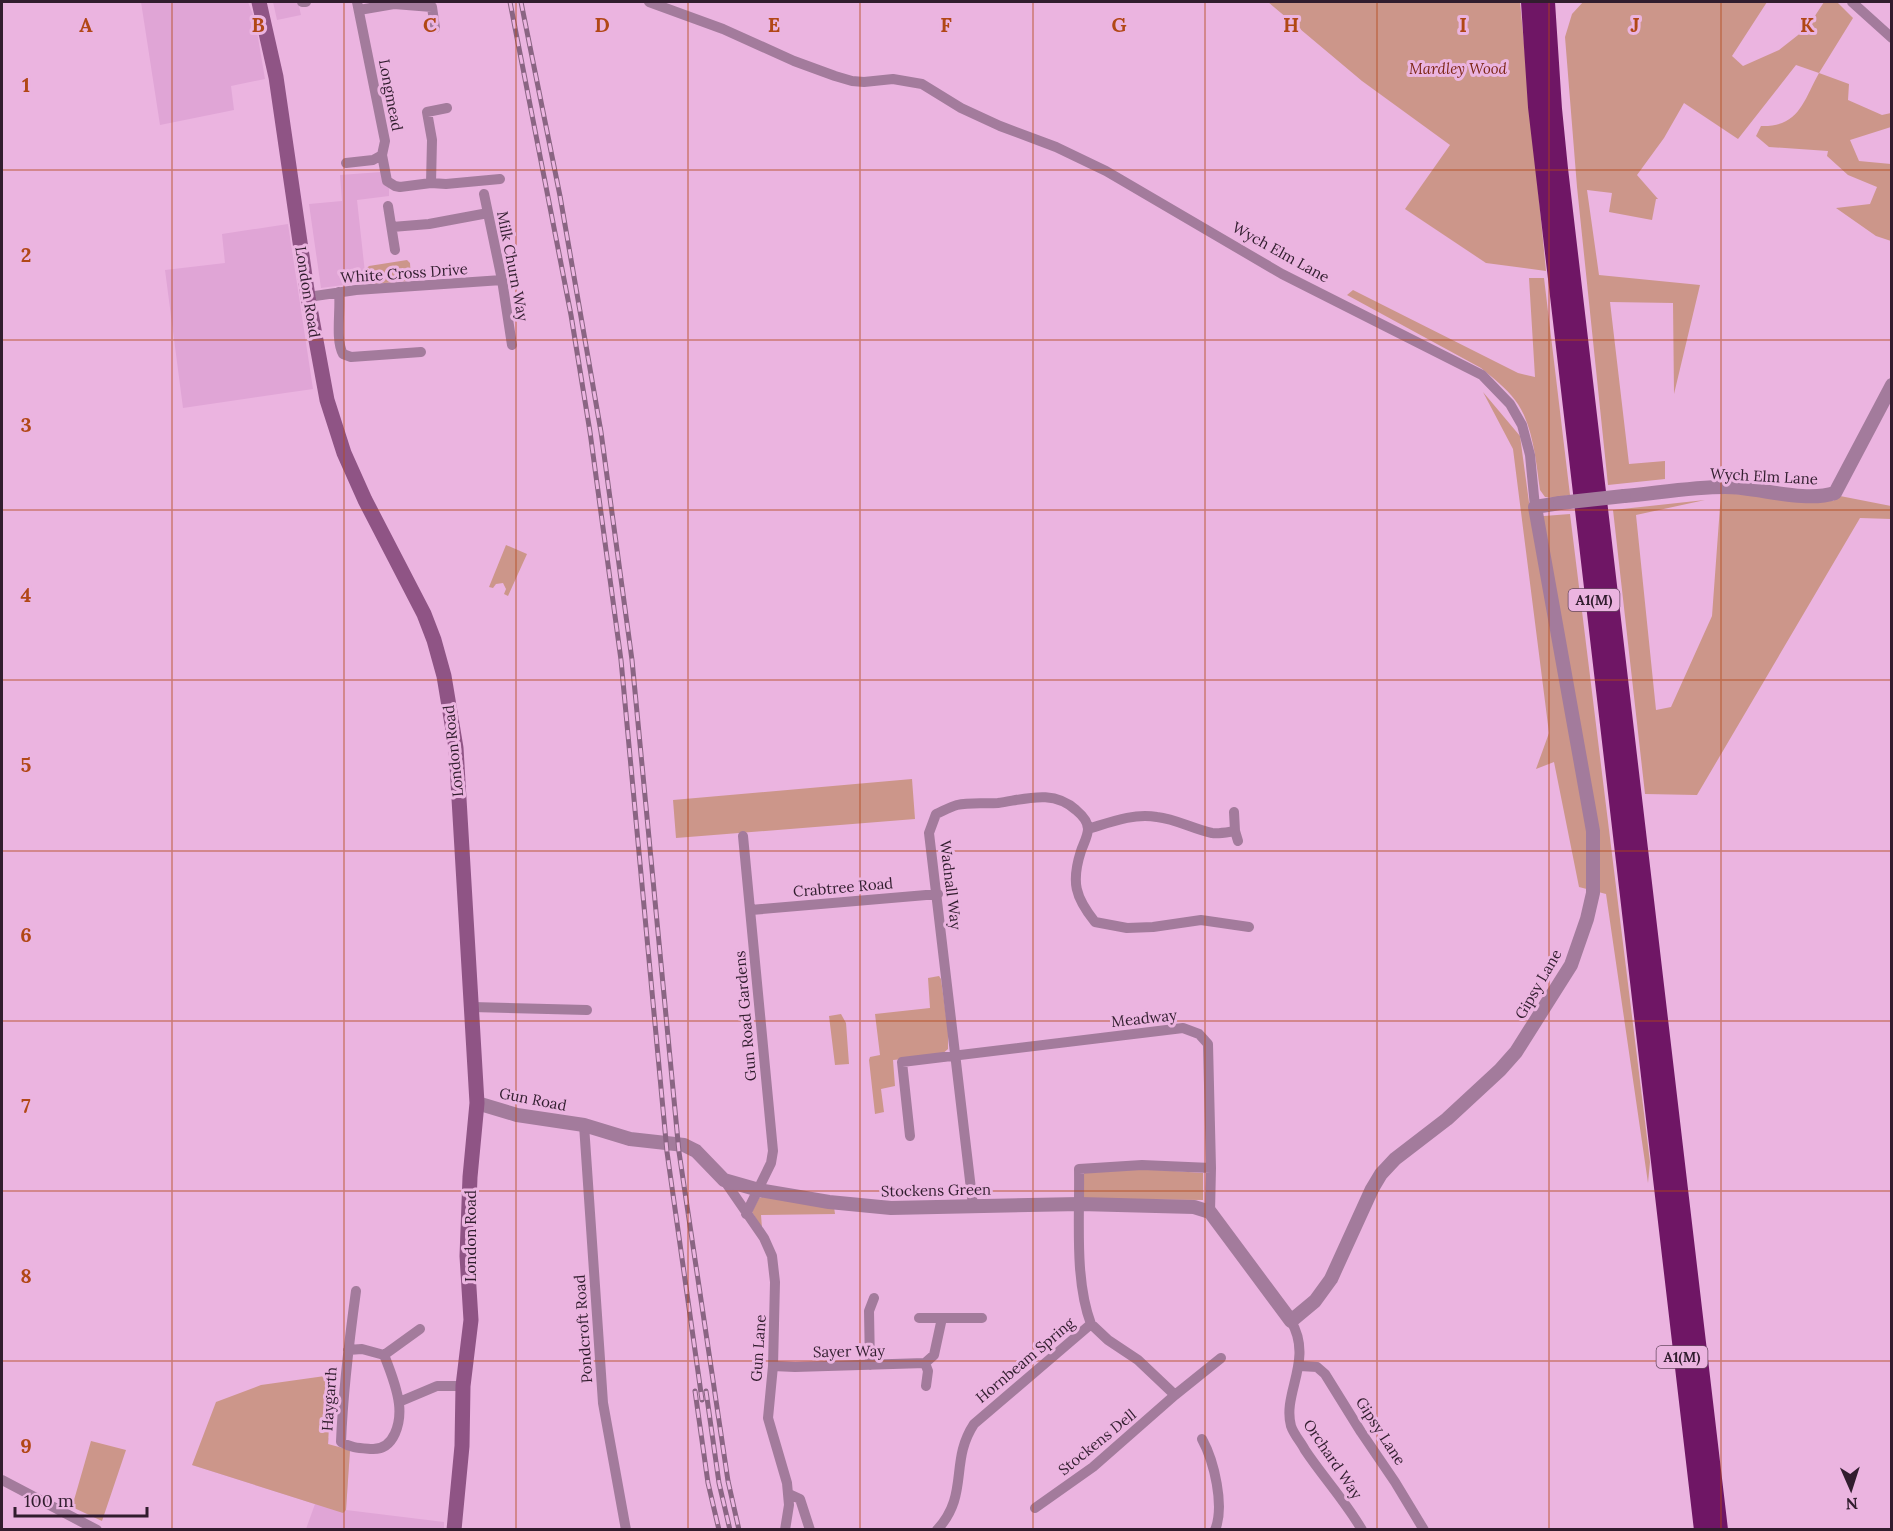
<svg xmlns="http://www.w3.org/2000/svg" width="1893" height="1531" viewBox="0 0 1893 1531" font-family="Lora,serif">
	<rect width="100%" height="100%" fill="#ebb4e0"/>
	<path fill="#e0a5d6" d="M141,2h107l7,18 10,59 -34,7 3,24 -74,15z
		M273,2h25l3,13 -24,5z
		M381,172l8,15v9l-32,4 9,82 -45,6 -12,-84 33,-3 -2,-26z
		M288,224l25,165 -130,19 -18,-138 60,-7 -3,-29z
		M329,1438l-1,7 22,5 -4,60 98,12v7h-138l9,-25 -123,-39z"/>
	<path fill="#cc968a" d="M1268,2h252l26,269 -60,-8 -81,-54 45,-64 -88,-64z
		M1583,2h184l-35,54 11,10 36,-16 28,-22 17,-26h13l16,16 -34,55 30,11 -1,16 34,15 9,-2v14l-41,13 9,21 32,3v77l-15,-5 -40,-28 34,-4 7,-17 -29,-12 -21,-19 1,-5 -59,-4 -13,-11 5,-10c38,1 42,-24 58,-53l-23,-8 -58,74 -54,-36 -20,35 -27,37 21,24h-2l-4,21 -43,-8 3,-19 -25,-3 12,85 101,10 -26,109 -1,-91 -63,-1 19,162 36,-3v18l-57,6 -31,-298 -12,-150 7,-23z
		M407,260l3,3 1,15 -2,3 -38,3 -2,-2 -2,-14 2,-2z
		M1529,278h15l26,217 -16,3 -9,-1 -5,-7c-4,-28 -7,-67 -25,-90 -9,-12 -22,-22 -34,-32l-134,-73 6,-5 165,83 17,4z
		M1483,392l37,44 11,81 39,-3 80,648 -2,21 -42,-289 -27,-7 -25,-125 -18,7 13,-36 -36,-284z
		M1721,493l112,8 7,-5 51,10v13l-31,-1 -163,277 -52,-1 -32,-284 92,-10 -69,15 20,195 15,-3 41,-91z
		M506,545l21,9 -19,42 -4,-2 2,-5 -3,-6 -7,1 -3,4 -4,-1z
		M912,779l3,40 -239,19 -3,-38z
		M939,976l2,3 7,51v19l-7,6 -48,5 2,26 -14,3 3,23 -9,2 -6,-54 1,-3 10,-2 -5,-41 55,-6 -2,-30z
		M841,1014l5,9 3,41 -14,1 -6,-49z
		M1145,1169l58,4v27l-120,-1 1,-26z
		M763,1197l71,10 1,7 -74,1 1,13 -10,-16 7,-14z
		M332,1375l-4,69 22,6 -4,60 -3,3 -151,-48 24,-63 45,-17z
		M91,1441l35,9 -24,71 -30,-14z"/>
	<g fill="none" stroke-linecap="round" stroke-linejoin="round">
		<path stroke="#a37b9c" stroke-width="10" d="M302,2h4
			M357,2l28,139 -3,14 5,26 8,5 5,1 31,-4 15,1 54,-5
			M649,2l74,27 71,32 41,15 17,5 12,1 29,-3 29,5 39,24 39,18 56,21 50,24 176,103 200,101 28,29 12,21 8,30 5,52
			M1852,2l40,36
			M359,10l35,-6 38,3 3,21
			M346,163l27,-3 9,-5
			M431,183l1,-43 -5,-28 20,-4
			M484,194l18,86 10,65
			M388,206l7,44
			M392,227l37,-3 59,-11
			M339,292c2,17 -4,48 4,62l8,3 70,-5
			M308,297l48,-7 146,-10
			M1234,812l1,19 3,10
			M1088,829c23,-7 45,-16 69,-12 19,2 36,12 55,16 7,1 16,-1 23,-2
			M743,836l30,315 -2,12 -25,51
			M751,910l187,-16
			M472,1007l115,3
			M584,1125l19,278 23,127
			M910,1136l-8,-74 281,-34 16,6 9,10 3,124 -1,44
			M724,1180l40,58 8,18 3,26 -2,84 -5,52 19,65 2,22 -4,25
			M973,1206l-44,-373 7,-19c7,-3 14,-7 21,-9 13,-3 28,-1 41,-2 28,-4 55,-14 78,7 6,5 12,11 12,19 0,7 -5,16 -7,22 -10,31 -6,46 14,71l32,6 26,-1 48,-7 48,7
			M919,1318h63
			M1291,1321c23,39 -9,72 0,105 3,9 10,16 14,24 18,27 41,52 57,80
			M1091,1324l17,16 30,20 37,35
			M348,1350l14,-1 22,6c6,15 13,32 15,49 2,18 -4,46 -27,45 -12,-1 -21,-1 -31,-7 2,-51 8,-100 15,-151
			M384,1355l36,-26
			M870,1365l-1,-54 5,-13
			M773,1366l22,1 130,-4
			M1300,1366l17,1 8,7 36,58 34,50 29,48
			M926,1386l2,-15 -3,-8 9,-8 8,-37
			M399,1402l38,-16h26
			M1202,1439c12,22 23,67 13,91
			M2,1480l95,50
			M789,1494l11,5 10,31
			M1035,1508l58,-41 82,-72 46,-37
			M937,1530c33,-36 12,-68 37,-106l117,-100c-17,-45 -11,-107 -12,-155l63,-4 69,3"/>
		<path stroke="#a37b9c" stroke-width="14" d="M1624,496c33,-3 68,-9 101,-9 33,0 79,16 110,6l57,-108
			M477,1103l40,12 67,10 46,14 54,6 12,6 28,29 35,10 70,12 62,6 189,-4 114,3 16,5 81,109 24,-20 16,-22 41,-90 9,-15 14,-15 52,-40 53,-49 16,-18 55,-87 16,-46 6,-26v-62l-58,-324 25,-4"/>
		<path stroke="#8f5485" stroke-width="15" d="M259,2l17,75 32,220 19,103 17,53 21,47 59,114 10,26 10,36 12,72 21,355 -7,74 -3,79 4,64 -8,66 -1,60 -8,84"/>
		<path stroke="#6f1665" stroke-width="18" d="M1530,2l7,105 166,1423
			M1546,2l7,107 6,60 160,1361"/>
		<defs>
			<path id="rail" d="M510,2l61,313 19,117 31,228 46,492 35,248
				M521,2l39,194 41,236 31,228 47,492 49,329 11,49
				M695,1391l13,92 11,47
				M706,1391l13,92 11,47"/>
		</defs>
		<use href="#rail" stroke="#8a6583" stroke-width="5"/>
		<use href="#rail" stroke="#ebb4e0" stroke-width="3" stroke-dasharray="9" stroke-linecap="butt"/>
		<path stroke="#a37b9c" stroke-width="14" d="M1560,503l64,-7"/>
	</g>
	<path fill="none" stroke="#b14716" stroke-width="1.5" stroke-opacity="0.55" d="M172,2v1528M344,2v1528M516,2v1528M688,2v1528M860,2v1528M1033,2v1528M1205,2v1528M1377,2v1528M1549,2v1528M1721,2v1528M2,170h1890M2,340h1890M2,510h1890M2,680h1890M2,851h1890M2,1021h1890M2,1191h1890M2,1361h1890"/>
	<g text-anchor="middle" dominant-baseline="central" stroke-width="6" stroke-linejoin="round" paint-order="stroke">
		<g fill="#ebb4e0" stroke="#694a63" stroke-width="1.5">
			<rect x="1568.5" y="589" width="51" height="22" rx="4.5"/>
			<rect x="1656.5" y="1346" width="51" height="22" rx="4.5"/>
		</g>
		<g font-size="14" font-weight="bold" fill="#311d2e">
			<text x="1594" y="600">A1(M)</text>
			<text x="1682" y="1357">A1(M)</text>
		</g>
		<g font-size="15" font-style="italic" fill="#7c2716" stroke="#ebb4e0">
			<text x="1458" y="68">Mardley Wood</text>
		</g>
		<g font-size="15" fill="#311d2e" stroke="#ebb4e0">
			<text transform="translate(391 95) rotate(79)">Longmead</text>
			<text transform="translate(1281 252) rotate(29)">Wych Elm Lane</text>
			<text transform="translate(513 266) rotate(79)">Milk Churn Way</text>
			<text transform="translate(404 273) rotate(-4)">White Cross Drive</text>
			<text transform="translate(308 292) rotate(81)">London Road</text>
			<text transform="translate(1764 476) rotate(3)">Wych Elm Lane</text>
			<text transform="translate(453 751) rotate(-96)">London Road</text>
			<text transform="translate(951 885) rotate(83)">Wadnall Way</text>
			<text transform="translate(843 887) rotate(-5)">Crabtree Road</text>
			<text transform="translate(1538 984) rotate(-60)">Gipsy Lane</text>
			<text transform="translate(745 1016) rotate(-95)">Gun Road Gardens</text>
			<text transform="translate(1144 1018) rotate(-6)">Meadway</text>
			<text transform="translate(533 1099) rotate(11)">Gun Road</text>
			<text transform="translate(936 1190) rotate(-1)">Stockens Green</text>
			<text transform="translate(470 1236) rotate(-90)">London Road</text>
			<text transform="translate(583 1329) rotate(-94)">Pondcroft Road</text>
			<text transform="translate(758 1348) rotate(-86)">Gun Lane</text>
			<text transform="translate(849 1351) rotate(-1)">Sayer Way</text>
			<text transform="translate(1025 1360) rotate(-40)">Hornbeam Spring</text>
			<text transform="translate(329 1399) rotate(-86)">Haygarth</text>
			<text transform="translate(1381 1431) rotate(57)">Gipsy Lane</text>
			<text transform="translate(1097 1442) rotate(-39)">Stockens Dell</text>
			<text transform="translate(1333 1459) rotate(56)">Orchard Way</text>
		</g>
	</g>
	<g font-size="20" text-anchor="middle" font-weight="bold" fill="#b14716" stroke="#ebb4e0" stroke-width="6" stroke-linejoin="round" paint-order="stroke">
		<text x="86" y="32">A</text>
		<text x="258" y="32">B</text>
		<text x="430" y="32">C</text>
		<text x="602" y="32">D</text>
		<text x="774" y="32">E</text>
		<text x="946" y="32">F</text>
		<text x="1119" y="32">G</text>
		<text x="1291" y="32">H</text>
		<text x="1463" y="32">I</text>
		<text x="1635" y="32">J</text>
		<text x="1807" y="32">K</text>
		<text x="26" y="92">1</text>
		<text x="26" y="262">2</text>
		<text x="26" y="432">3</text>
		<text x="26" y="602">4</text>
		<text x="26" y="772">5</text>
		<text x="26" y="942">6</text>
		<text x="26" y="1113">7</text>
		<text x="26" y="1283">8</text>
		<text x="26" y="1453">9</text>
	</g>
	<rect width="1893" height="1531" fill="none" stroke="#311d2e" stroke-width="6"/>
	<g transform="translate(1851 1489) rotate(177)" stroke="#ebb4e0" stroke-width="4.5" paint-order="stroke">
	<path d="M0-4.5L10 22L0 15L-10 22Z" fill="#311d2e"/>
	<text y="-9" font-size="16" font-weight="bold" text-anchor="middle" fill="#311d2e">N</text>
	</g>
	<path d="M15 1507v9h132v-9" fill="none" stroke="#311d2e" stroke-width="3"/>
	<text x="24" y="1507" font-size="18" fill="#311d2e" stroke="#ebb4e0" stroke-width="4.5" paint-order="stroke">100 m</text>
</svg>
